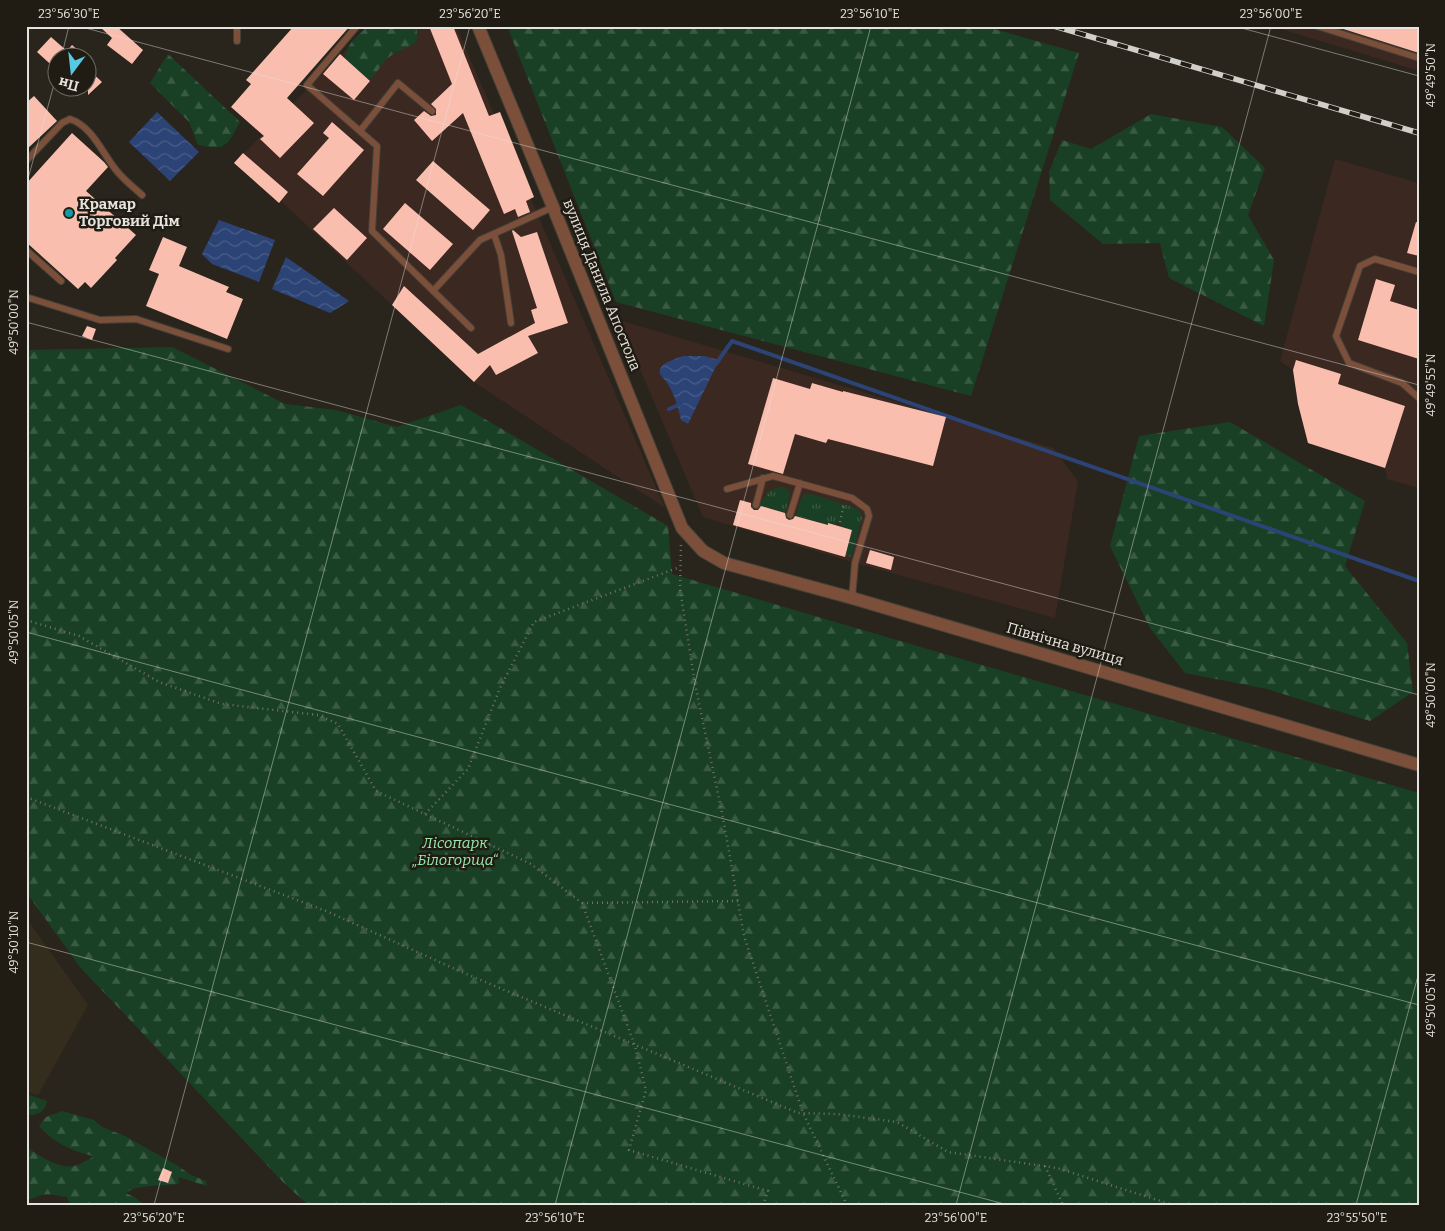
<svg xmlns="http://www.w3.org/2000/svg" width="1445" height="1231" viewBox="0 0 1445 1231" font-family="Bitter,serif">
	<defs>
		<pattern id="grass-tufts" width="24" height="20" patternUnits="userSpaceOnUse" patternTransform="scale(1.25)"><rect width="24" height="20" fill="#194024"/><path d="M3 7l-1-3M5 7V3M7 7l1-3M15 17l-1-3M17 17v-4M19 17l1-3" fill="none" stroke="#3a5b43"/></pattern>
		<pattern id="forest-firs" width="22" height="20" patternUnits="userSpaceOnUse" patternTransform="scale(1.25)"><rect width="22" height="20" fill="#194024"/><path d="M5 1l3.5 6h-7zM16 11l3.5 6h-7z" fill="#3a5b43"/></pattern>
		<pattern id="water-waves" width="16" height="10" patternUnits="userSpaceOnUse" patternTransform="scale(1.25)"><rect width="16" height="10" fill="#2c4376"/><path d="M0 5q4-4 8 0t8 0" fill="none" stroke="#4a5e89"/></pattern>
	</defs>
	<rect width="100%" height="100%" fill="#29251c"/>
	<path fill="#342d1e" d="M26,918l62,87 -50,90 -12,-4z"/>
	<path fill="#3a2821" d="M370,26h86l209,482 -191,-126 -237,-222z
		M1271,26h148v45z
		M1335,159l84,24v305l-32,-9 -2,-11 -77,-25 -10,-39 -5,-34 -13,-9z
		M619,320l434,128 25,33 -23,137 -200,-55 -152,-46z"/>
	<path fill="url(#grass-tufts)" d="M783,487l5,2 2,6 -5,18 -25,-7c5,-12 10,-18 23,-19z
		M808,493l42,13 10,5 2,7 -11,39 -5,-2 6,-25 -12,-3 1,-3 -5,-2 -1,3 -7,-2v2l-32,-9 5,-18z"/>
	<path fill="url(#forest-firs)" d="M368,26h49v14l-3,4 -19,9 -9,6 -13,18 -10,5 -18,-21c1,-18 11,-23 23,-35z
		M507,26h476l96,27 -108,343 -355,-94z
		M168,54l72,68c-13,24 -14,29 -42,23l-9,-23 -39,-39z
		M1151,114l71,13 43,41 -17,47 26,45 -10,66 -95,-48 -9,-35 -57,1 -53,-44 -1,-28 13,-32 29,9z
		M172,347l113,57 51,6 61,17 64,-22 207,121 4,48 747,219v412h-1111l-25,-23 -203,-215 -54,-75v-542z
		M1230,422l135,79 -20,65 62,77 6,49 -43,29 -103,-32 -82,-16 -35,-45 -40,-82 29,-110z
		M26,1094l21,7c-2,12 -10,14 -21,14z
		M62,1111l32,9 8,7 23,9 53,30 13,9 15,6 1,5 -29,-9 1,7c-15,2 -41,0 -53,9l10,5 8,7h-74l-3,-8c-8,-1 -18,-4 -25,-2 -7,1 -8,5 -16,4v-52c13,8 32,22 48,19 7,-2 13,-6 19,-9 -4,-3 -9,-3 -14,-5 -15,-5 -30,-14 -40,-26l7,-9z"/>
	<path fill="url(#water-waves)" d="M157,112l42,40 -29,29 -41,-39z
		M219,220l56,20 -16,42 -47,-18 -10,-10z
		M286,257l63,44 -19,12 -58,-24z
		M683,356h21l15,4 -31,64 -7,-4c-3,-13 -6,-25 -14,-37 -2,-4 -9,-8 -7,-13 2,-8 16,-11 23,-14z"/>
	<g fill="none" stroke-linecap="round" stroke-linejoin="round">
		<path stroke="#2c4376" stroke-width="4" d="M716,364l16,-23 687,240
			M669,409l12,-5"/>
	</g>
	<path fill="#fabeaf" d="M99,26h17l27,24 -11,14 -25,-19 5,-7z
		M294,26h56l-63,72 27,25 -34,35 -20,-19 4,-3 -33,-29 20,-23 -5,-4z
		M429,26h24l36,90 11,-4 34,85 -8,4 4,11 -12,5 -3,-8 -11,5 -41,-101 -31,28 -18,-21 10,-9 7,5 5,-1v-6l-5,-5 21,-20z
		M1334,26h74l11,4v23z
		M51,37l16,14 5,-6 15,13h-29v13l-21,-19z
		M340,54l30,27 -16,19 -31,-26z
		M88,69l14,13 -14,13z
		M34,96l23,25 -31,29v-47z
		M332,122l32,28 -41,46 -26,-22 32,-36 -6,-5z
		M72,133l32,29 4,5 -22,24 50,44 -21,23 2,2 -26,28 -6,-6 -7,7 -52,-47v-58z
		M243,153l45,39 -9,11 -45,-40z
		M433,161l57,49 -17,20 -57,-50z
		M405,203l48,41 -23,26 -47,-41z
		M334,208l33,30 -20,22 -34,-31z
		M1416,222l3,1v33l-12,-3z
		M513,230l8,7 16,-5 31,91 -40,13 10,17 -42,22 -6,-10 -16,17 -82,-77 12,-19 74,68 57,-31 -4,-13 6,-2 -25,-77z
		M163,237l24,10 -8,19 50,21 -3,5 17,7 -16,40 -81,-33 13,-32 -10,-4z
		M1376,279l19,6 -5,16 29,9v49l-61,-19z
		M87,326l9,3 -4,11 -10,-4z
		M1296,360l45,14 -3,10 67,22 -20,62 -77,-25 -10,-39 -5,-34z
		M773,378l37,11 2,-6 31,9v-1l103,26 -13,49 -105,-27 -2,4 -31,-9 -12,40 -35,-10z
		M740,500l11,3v4l3,3h4l3,-4 24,7 1,5 3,2 4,-1 2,-3 33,9v-2l24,7 -7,27 -112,-32z
		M870,550l24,7 -3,13 -25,-7z
		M163,1168l9,4 -4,11 -10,-3z"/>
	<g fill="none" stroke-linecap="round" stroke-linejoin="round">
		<defs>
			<path id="lane" d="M237,26v15
				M357,26l-50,59 70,61 -5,85 99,97
				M1317,26l102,32
				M360,131l38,-48 34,28
				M26,161l36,-38 8,-4c23,8 32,34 46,51 7,9 17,17 26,25
				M494,234l7,21 10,68
				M26,250l35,31
				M1419,272l-44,-13 -15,7 -24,70 13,27 53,20 17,15
				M433,291l47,-51 73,-33
				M26,297l74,23 36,-1 92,30
				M727,489l46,-13 79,22 15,11 2,7 -14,47 -3,35
				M756,505l7,-27
				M790,515l10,-32"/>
			<path id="street" d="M478,26l75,181 129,321 21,23 21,12 128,35 567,167"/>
		</defs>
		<use href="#lane" stroke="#434037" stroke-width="8"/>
		<use href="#street" stroke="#434037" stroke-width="14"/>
		<path stroke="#747069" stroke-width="2.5" stroke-dasharray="1 4" stroke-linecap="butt" d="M840,522l4,-18
			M681,545l-1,44 15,95 28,134 21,118 59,177 44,92
			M26,620l53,16 80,46 63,22 96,11 20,9 38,67 155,73 51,39 53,143 11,44 -17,60 139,41 -5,14
			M26,797l300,114 138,62 334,140 39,1 60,8 51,30 109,16 116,37
			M425,814l43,-45 32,-81 34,-66 146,-55
			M582,903l156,-2
			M1045,1166l18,39"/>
		<use href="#lane" stroke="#7b4f3a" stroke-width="6"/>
		<use href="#street" stroke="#7b4f3a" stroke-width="12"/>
		<defs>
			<path id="rail" d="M1054,26l365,107"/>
		</defs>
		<use href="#rail" stroke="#d1cfc9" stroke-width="5.5"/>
		<use href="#rail" stroke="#201c13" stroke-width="4" stroke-dasharray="11" stroke-linecap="butt"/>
	</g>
	<path fill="none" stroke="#e5e3dd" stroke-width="1" stroke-opacity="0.45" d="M78,26l1341,359M1234,26l185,50M61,58l8,-32M26,186l32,-116M26,322l1393,373M26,632l1393,373M26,942l982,263M154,1205l316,-1179M555,1205l316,-1179M956,1205l315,-1179M1356,1205l63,-233"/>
	<circle fill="#0f9aa8" stroke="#201c13" stroke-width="2" cx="69" cy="213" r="5"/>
	<g text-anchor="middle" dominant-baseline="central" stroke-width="5" stroke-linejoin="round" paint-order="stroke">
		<g font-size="15" font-weight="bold" fill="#e5e3dd" stroke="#201c13" text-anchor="start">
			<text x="79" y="204">Крамар<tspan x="79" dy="17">Торговий Дім</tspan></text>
		</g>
		<g font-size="15" fill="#e5e3dd" stroke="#201c13">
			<text transform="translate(602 285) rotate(68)">вулиця Данила Апостола</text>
			<text transform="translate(1065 644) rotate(16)">Північна вулиця</text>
		</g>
		<g font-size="15" font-style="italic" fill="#96eaaa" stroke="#201c13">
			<text x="455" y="843">Лісопарк<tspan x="455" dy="17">„Білогорща“</tspan></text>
		</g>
	</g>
	<rect width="1445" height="1231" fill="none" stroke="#201c13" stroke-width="55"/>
	<g transform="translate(72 72) rotate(195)"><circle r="24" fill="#201c13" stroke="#6f6c64"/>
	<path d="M0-4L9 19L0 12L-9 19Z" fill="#58c8e4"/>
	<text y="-8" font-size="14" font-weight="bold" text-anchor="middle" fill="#e5e3dd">Пн</text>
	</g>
	<rect x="28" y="28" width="1390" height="1176" fill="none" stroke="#e5e3dd" stroke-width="2"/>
	<g font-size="12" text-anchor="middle" fill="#e5e3dd">
		<text x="69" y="18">23°56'30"E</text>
		<text x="470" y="18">23°56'20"E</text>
		<text x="870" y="18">23°56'10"E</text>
		<text x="1271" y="18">23°56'00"E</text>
		<text transform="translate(1431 75) rotate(-90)" y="4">49°49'50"N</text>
		<text transform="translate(14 322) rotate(-90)" y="4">49°50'00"N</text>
		<text transform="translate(1431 385) rotate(-90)" y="4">49°49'55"N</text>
		<text transform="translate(14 632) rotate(-90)" y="4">49°50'05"N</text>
		<text transform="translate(1431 695) rotate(-90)" y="4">49°50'00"N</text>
		<text transform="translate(14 942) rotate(-90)" y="4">49°50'10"N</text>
		<text transform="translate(1431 1005) rotate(-90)" y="4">49°50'05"N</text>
		<text x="154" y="1222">23°56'20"E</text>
		<text x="555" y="1222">23°56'10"E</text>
		<text x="956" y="1222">23°56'00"E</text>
		<text x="1357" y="1222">23°55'50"E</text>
	</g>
</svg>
